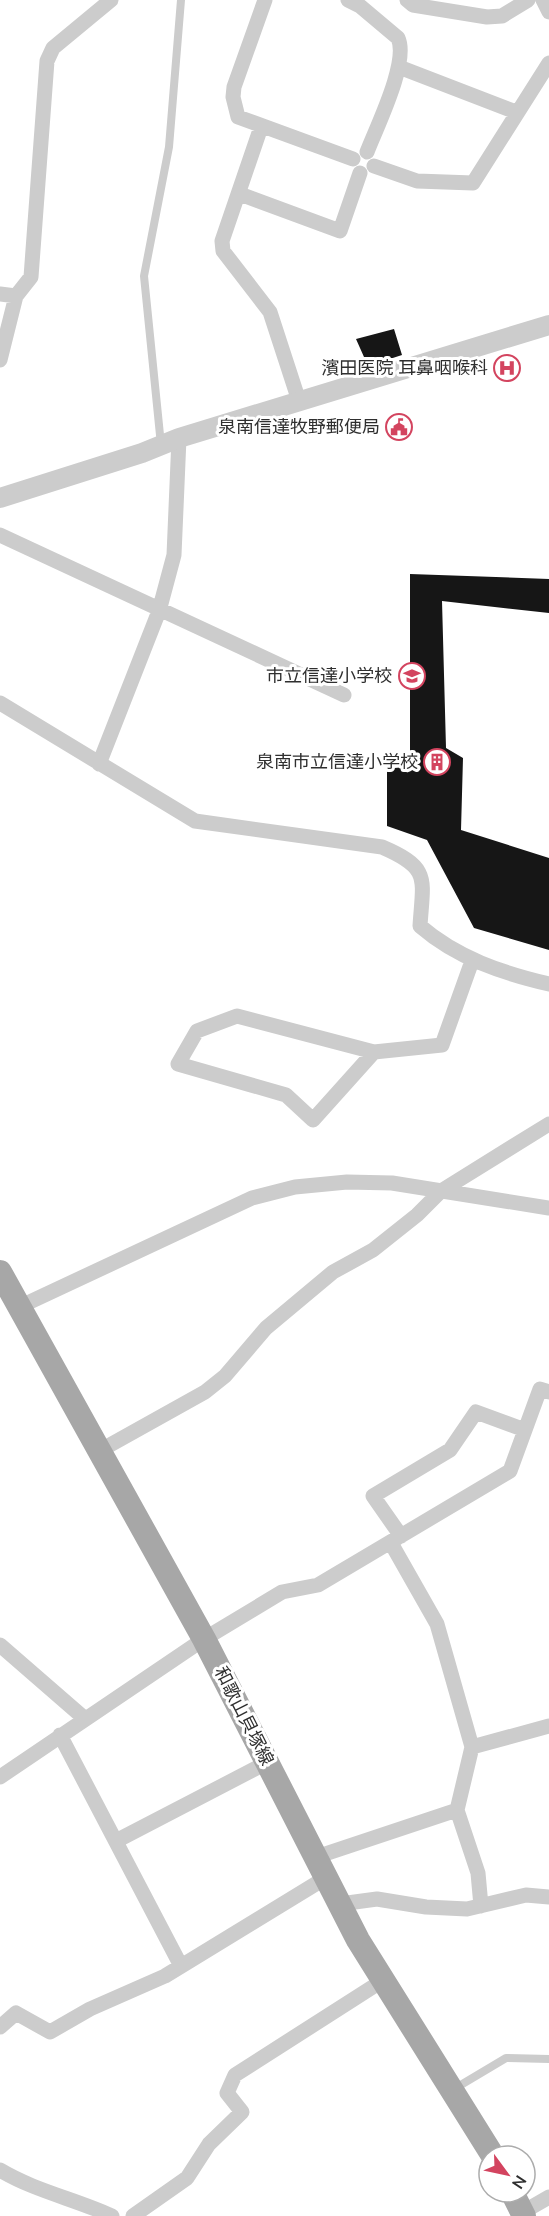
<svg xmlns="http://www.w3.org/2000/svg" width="549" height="2216" viewBox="0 0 549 2216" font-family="'Nunito Sans','Noto Sans JP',sans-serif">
	<rect width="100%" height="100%" fill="#fff"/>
	<path fill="#161616" d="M394,329l8,26 -34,11 -12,-27z
		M410,574l139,5v34l-107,-12 4,147 17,10 -2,72 88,28v92l-75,-22 -47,-88 -40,-14v-57l23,-3z"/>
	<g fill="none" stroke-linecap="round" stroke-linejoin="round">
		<path stroke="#ccc" stroke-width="8" d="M161,445l-17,-169 25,-129 12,-147
			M454,2089l52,-31 43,1"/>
		<path stroke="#ccc" stroke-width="15" d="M265,0l-31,87 -1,10 5,20 115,42
			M348,0l12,6 38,32c11,24 -21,88 -31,114
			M407,0l6,5 74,12 15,-1 26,-16
			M543,0l6,12
			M399,67l117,45
			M261,127l-39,114 1,10 47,61 29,89
			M374,166l43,15 56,2 76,-120
			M240,194l100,37 20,-58
			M0,294l16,2 15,-19 16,-216 6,-13 58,-48
			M0,360l16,-64
			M0,535l344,160
			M0,703l195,118 187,26c49,21 41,31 38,79 37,32 82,47 129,58
			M99,764l60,-153 15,-56 5,-117
			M374,1052l-61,68 -27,-25 -108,-31 19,-33 40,-15 137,36 68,-7 30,-84
			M19,1307l233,-109 43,-11 52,-5 45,1 157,25
			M101,1450l104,-58 20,-16 41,-48 67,-56 40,-22 44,-35 24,-24 108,-67
			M401,1536l-28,-40 77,-46 26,-38 49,18
			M0,1645l84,73
			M60,1735l121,231
			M472,1747l77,-21
			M0,1777l204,-138 78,-47 36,-7 192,-114 30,-82 9,3
			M457,1810l21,63 3,33
			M116,1841l152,-79
			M316,1857l141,-47 15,-63 -35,-123 -46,-81
			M340,1904l37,-5 49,8 41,2 59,-14 23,2
			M0,2027l16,-14 34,19 40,-23 75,-33 162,-99
			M0,2170c35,21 75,29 112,46
			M523,2212l26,-15
			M133,2216l54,-38 22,-34 33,-32 -15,-19 8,-18 147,-94"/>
		<path stroke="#ccc" stroke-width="20" d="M0,498l142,-45 37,-15 370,-113"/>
		<path stroke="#a7a7a7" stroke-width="24" d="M0,1272l204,367 154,301 135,216
			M512,2192l12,24"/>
	</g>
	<defs>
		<symbol id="hospital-ring" viewBox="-11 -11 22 22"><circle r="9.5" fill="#fff" stroke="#d3445f" stroke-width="1.5"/><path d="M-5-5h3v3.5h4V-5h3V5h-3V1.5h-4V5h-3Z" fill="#d3445f"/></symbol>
		<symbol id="civic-ring" viewBox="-11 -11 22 22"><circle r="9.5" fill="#fff" stroke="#d3445f" stroke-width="1.5"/><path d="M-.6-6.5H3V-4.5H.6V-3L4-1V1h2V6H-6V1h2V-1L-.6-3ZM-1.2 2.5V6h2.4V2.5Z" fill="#d3445f"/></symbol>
		<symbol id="school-ring" viewBox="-11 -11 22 22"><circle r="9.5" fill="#fff" stroke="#d3445f" stroke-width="1.5"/><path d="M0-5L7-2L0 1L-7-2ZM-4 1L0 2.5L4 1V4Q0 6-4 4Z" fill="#d3445f"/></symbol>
		<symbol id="building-ring" viewBox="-11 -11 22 22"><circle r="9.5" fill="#fff" stroke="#d3445f" stroke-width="1.5"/><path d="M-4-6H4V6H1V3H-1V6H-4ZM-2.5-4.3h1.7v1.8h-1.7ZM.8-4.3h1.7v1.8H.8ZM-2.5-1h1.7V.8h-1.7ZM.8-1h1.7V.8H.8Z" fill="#d3445f"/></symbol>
	</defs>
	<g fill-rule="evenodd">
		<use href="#hospital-ring" x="492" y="353" width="30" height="30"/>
		<use href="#civic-ring" x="384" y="412" width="30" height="30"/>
		<use href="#school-ring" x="397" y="661" width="30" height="30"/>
		<use href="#building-ring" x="422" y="747" width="30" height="30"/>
	</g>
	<g text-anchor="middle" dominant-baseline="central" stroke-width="6" stroke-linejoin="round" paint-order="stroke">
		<g font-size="18" fill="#2f2f2f" stroke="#fff" text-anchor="end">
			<text x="488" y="368">濱田医院 耳鼻咽喉科</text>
			<text x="380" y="427">泉南信達牧野郵便局</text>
			<text x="392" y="676">市立信達小学校</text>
			<text x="418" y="762">泉南市立信達小学校</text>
		</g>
		<g font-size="18" fill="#2f2f2f" stroke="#fff">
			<text transform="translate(244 1716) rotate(63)">和歌山貝塚線</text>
		</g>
	</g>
	<g transform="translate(507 2174) rotate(123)"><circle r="28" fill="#ffffff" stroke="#acacac" stroke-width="1.5"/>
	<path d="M0-4.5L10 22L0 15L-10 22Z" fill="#d3445f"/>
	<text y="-9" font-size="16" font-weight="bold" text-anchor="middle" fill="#2f2f2f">N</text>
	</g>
</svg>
